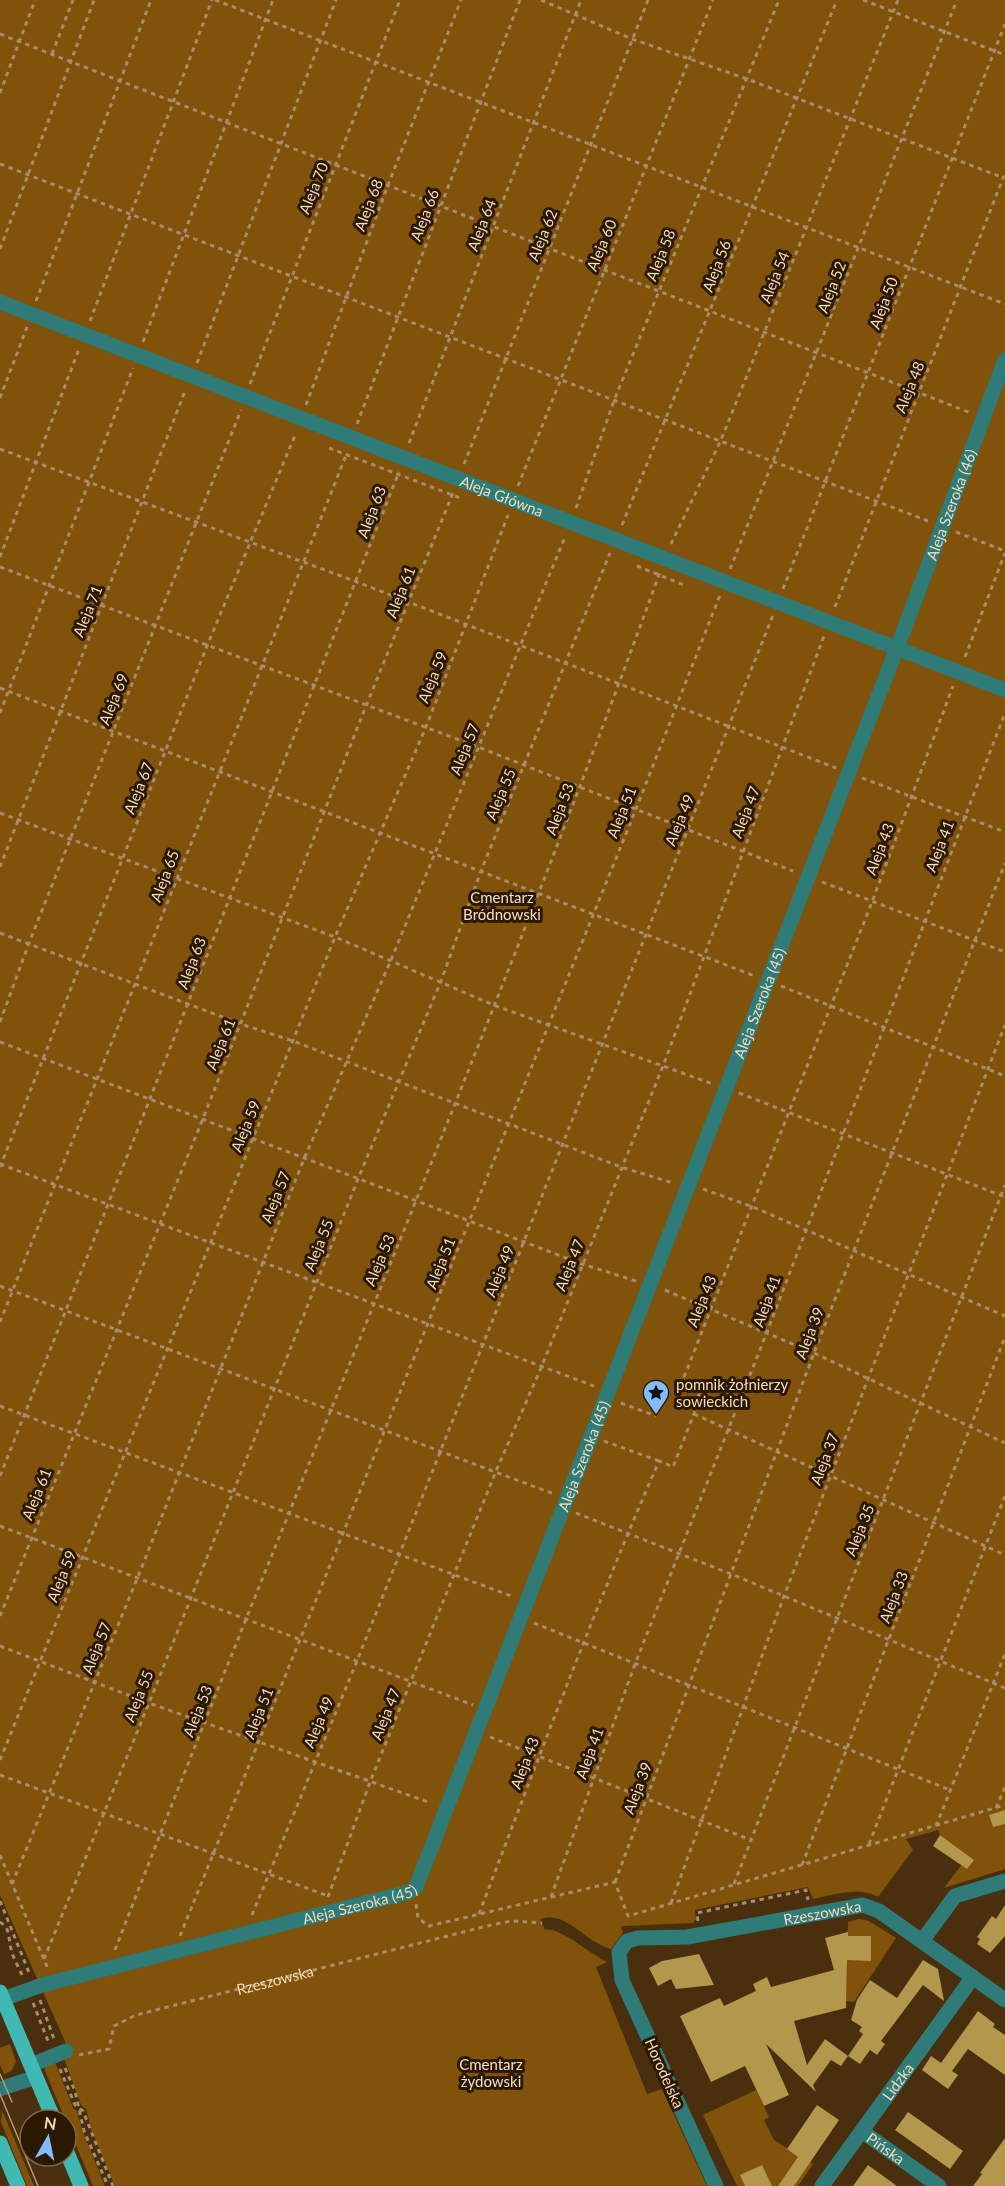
<svg xmlns="http://www.w3.org/2000/svg" width="1005" height="2186" viewBox="0 0 1005 2186" font-family="Lato,sans-serif">
	<rect width="100%" height="100%" fill="#492f0e"/>
	<path fill="#815209" d="M0,0h1005v1869l-61,19 24,-32 -28,-21 -2,-5 -32,9 7,11 -35,47c-18,-11 -46,-2 -65,2l-5,-12 -113,23 1,9 -3,4 -69,3 -3,1 2,6 -12,16c-28,-8 -44,-39 -71,-30l5,11c14,-4 46,25 62,32l-11,5 51,127 15,-5 45,97h-592l-24,-57 -5,-20 -5,-4 -17,-47 7,-3 -71,-160z
		M859,1919l10,2 27,17 -42,64 -8,-1 2,-79z
		M10,2044l6,18 -5,9 -7,3 -4,-9v-17z
		M55,2062l18,46 4,3 5,19 23,56h-12l-48,-115v-5z
		M756,2090l13,27 -5,3 10,20 39,24 -15,22h-61l-34,-71z
		M2,2110l32,76h-7l-26,-64z"/>
	<path fill="#b2974c" d="M1005,1810v14l-12,3 -4,-12z
		M940,1835l34,25 -7,9 -34,-23z
		M1005,1905v31l-15,17 -13,-9 3,-5 -3,-2 15,-21 4,3z
		M848,1932v4h23v25l-24,-1 -1,48 -52,13 13,44 18,-26 23,17 15,-22 -4,-3 3,-4 -11,-7 6,-20 13,-20 27,18 26,-38 15,9 6,32 -21,-16 -42,56 4,3 -8,11 -7,-5 -10,14 -12,-8 -7,10 -10,-6 -18,25 3,7 -50,-48 23,51 -25,11 -19,-40 -34,16 -31,-66 40,-18 4,8 32,-15 -3,-7 14,-7 4,10 63,-17 -9,-32z
		M699,1954l15,31 -38,4 -5,-10 -13,7 -9,-18 13,-7z
		M978,2011l17,13 -2,3 12,8v40l-37,-26 -16,22 6,4 -10,14 -26,-19 9,-14 10,7z
		M817,2105l22,15 -45,66h-16l20,-29 -11,-8z
		M908,2112l55,39 -13,18 -55,-39z
		M1005,2138v48h-32l9,-12 -2,-1z
		M762,2165l10,21h-27l-5,-11z
		M868,2165l29,21h-44z"/>
	<g fill="none" stroke-linecap="round" stroke-linejoin="round">
		<g stroke="#a78c6d" stroke-width="3" stroke-dasharray="4.5 4.5" stroke-linecap="butt">
			<path d="M215,0l790,304"/>
			<path d="M541,0l91,39 115,40 257,99"/>
			<path d="M863,0l142,55"/>
			<path d="M0,34l971,379"/>
			<path d="M52,54l21,-54"/>
			<path d="M0,93l35,-93"/>
			<path d="M0,164l928,357"/>
			<path d="M0,249l94,-249"/>
			<path d="M36,301l115,-301"/>
			<path d="M90,321l122,-321"/>
			<path d="M143,342l130,-342"/>
			<path d="M197,363l139,-363"/>
			<path d="M250,384l150,-384"/>
			<path d="M0,398l27,-71"/>
			<path d="M306,405l82,-220 73,-185"/>
			<path d="M357,424l163,-424"/>
			<path d="M409,443l172,-443"/>
			<path d="M329,448l134,51"/>
			<path d="M0,449l357,133 479,186"/>
			<path d="M464,464l184,-464"/>
			<path d="M518,486l195,-486"/>
			<path d="M576,508l39,-110 164,-398"/>
			<path d="M622,525l215,-525"/>
			<path d="M956,532l49,19"/>
			<path d="M671,544l50,-104 177,-440"/>
			<path d="M0,557l79,-208"/>
			<path d="M637,566l47,19"/>
			<path d="M0,567l478,180 315,124"/>
			<path d="M730,569l227,-569"/>
			<path d="M783,589l222,-565"/>
			<path d="M835,607l170,-434"/>
			<path d="M965,657l40,-104"/>
			<path d="M0,688l755,288"/>
			<path d="M0,713l133,-345"/>
			<path d="M862,778l143,54"/>
			<path d="M0,813l335,124 161,69 217,78"/>
			<path d="M0,867l185,-476"/>
			<path d="M822,882l183,70"/>
			<path d="M0,933l241,91 52,17 328,126 52,16"/>
			<path d="M781,986l224,90"/>
			<path d="M0,1022l29,-79 212,-533"/>
			<path d="M0,1042l582,222 54,17"/>
			<path d="M739,1093l266,104"/>
			<path d="M0,1164l594,222"/>
			<path d="M0,1167l207,-521 89,-213"/>
			<path d="M703,1189l50,18 252,109"/>
			<path d="M0,1286l554,208"/>
			<path d="M665,1290l149,63 191,90"/>
			<path d="M0,1322l347,-869"/>
			<path d="M621,1403l35,13"/>
			<path d="M0,1406l514,191"/>
			<path d="M694,1414l311,141"/>
			<path d="M604,1441l55,20"/>
			<path d="M0,1476l399,-1004"/>
			<path d="M576,1513l155,61 274,114"/>
			<path d="M0,1526l473,179"/>
			<path d="M0,1616l202,-495 164,-415 87,-213"/>
			<path d="M534,1623l416,167"/>
			<path d="M0,1646l149,57 282,100"/>
			<path d="M490,1737l261,103"/>
			<path d="M0,1760l335,-823 91,-210 82,-212"/>
			<path d="M0,1775l328,121"/>
			<path d="M996,1808l9,-21"/>
			<path d="M936,1826l69,-172"/>
			<path d="M869,1844l136,-348"/>
			<path d="M0,1855l48,114"/>
			<path d="M802,1865l203,-528"/>
			<path d="M615,1882l199,-529 191,-490"/>
			<path d="M12,1884l125,-305 167,-420 87,-199 174,-423"/>
			<path d="M734,1884l271,-699"/>
			<path d="M328,1897l42,-115 126,-311 45,-103 122,-302 161,-430"/>
			<path d="M551,1897l84,-233 132,-332 238,-619"/>
			<path d="M0,1901l30,74"/>
			<path d="M671,1903l113,-307 221,-571"/>
			<path d="M416,1904l2,14 11,8 186,-44 13,34 377,-111"/>
			<path d="M479,1914c58,-152 115,-304 180,-453l14,6 21,-53 5,-20 -15,-17 188,-475 81,-216"/>
			<path d="M252,1915l105,-254 416,-1046"/>
			<path d="M698,1921l-1,-8 109,-23 2,10"/>
			<path d="M0,1922c11,7 8,16 11,27 2,9 8,19 12,28"/>
			<path d="M180,1936l456,-1127 84,-214"/>
			<path d="M115,1950c178,-461 376,-913 545,-1378"/>
			<path d="M44,1959l105,-256 209,-524 83,-198 40,-110 129,-318"/>
			<path d="M40,2000l14,39"/>
			<path d="M33,2003l15,38"/>
			<path id="s1" d="M79,2055l30,-6 5,-23 22,-11 355,-90 21,-4 30,2"/>
			<path d="M65,2068l10,23 9,40 24,55"/>
			<path d="M60,2069l15,36 8,6 30,75"/>
		</g>
		<g stroke="#2e7b77" stroke-width="15">
			<path id="s2" d="M0,302l1005,388"/>
			<path d="M922,1941l33,-45 50,-15"/>
			<path id="s3" d="M3,1999l39,-14 367,-93 7,-5 481,-1239 108,-288"/>
			<path d="M31,2065l35,-14"/>
			<path d="M0,2089l36,-12"/>
			<path id="s4" d="M863,2132l76,54"/>
			<path id="s5" d="M716,2186l-94,-206 -3,-28 8,-11 11,-3 49,-1 176,-32 16,6 126,89"/>
			<path id="s6" d="M822,2186l151,-209"/>
		</g>
		<path stroke="#3fb9b2" stroke-width="15" d="M0,1992l54,128
			M0,2143l18,43
			M66,2150l15,36"/>
		<path stroke="#b19677" stroke-width="1.5" d="M0,2074l12,28
			M0,2094l38,92"/>
	</g>
	<defs>
		<symbol id="sight-pin" viewBox="-11 -11 22 30"><path d="M0 17L-7.5 6A9.5 9.5 0 1 1 7.5 6Z" fill="#80bdfa" stroke="#2b1800"/><path d="M0-6L1.8-2.2L6-1.7L2.9 1.2L3.7 5.4L0 3.3L-3.7 5.4L-2.9 1.2L-6-1.7L-1.8-2.2Z" fill="#111"/></symbol>
	</defs>
	<g fill-rule="evenodd">
		<use href="#sight-pin" x="641" y="1378" width="30" height="40"/>
	</g>
	<g text-anchor="middle" dominant-baseline="central" stroke-width="6" stroke-linejoin="round" paint-order="stroke">
		<g font-size="15" fill="#f7dcbe" stroke="#2b1800">
			<text transform="translate(313 188) rotate(-68)">Aleja 70</text>
			<text transform="translate(368 205) rotate(-69)">Aleja 68</text>
			<text transform="translate(424 215) rotate(-69)">Aleja 66</text>
			<text transform="translate(481 225) rotate(-69)">Aleja 64</text>
			<text transform="translate(542 235) rotate(-68)">Aleja 62</text>
			<text transform="translate(601 245) rotate(-67)">Aleja 60</text>
			<text transform="translate(660 255) rotate(-68)">Aleja 58</text>
			<text transform="translate(716 266) rotate(-69)">Aleja 56</text>
			<text transform="translate(774 277) rotate(-68)">Aleja 54</text>
			<text transform="translate(831 287) rotate(-69)">Aleja 52</text>
			<text transform="translate(883 303) rotate(-69)">Aleja 50</text>
			<text transform="translate(909 387) rotate(-68)">Aleja 48</text>
			<text stroke="none"><textPath href="#s2" startOffset="538">Aleja Główna</textPath></text>
			<text stroke="none"><textPath href="#s3" startOffset="1911">Aleja Szeroka (46)</textPath></text>
			<text transform="translate(371 512) rotate(-69)">Aleja 63</text>
			<text transform="translate(400 592) rotate(-68)">Aleja 61</text>
			<text transform="translate(87 611) rotate(-68)">Aleja 71</text>
			<text transform="translate(432 677) rotate(-68)">Aleja 59</text>
			<text transform="translate(113 699) rotate(-68)">Aleja 69</text>
			<text transform="translate(464 749) rotate(-68)">Aleja 57</text>
			<text transform="translate(138 788) rotate(-68)">Aleja 67</text>
			<text transform="translate(500 794) rotate(-67)">Aleja 55</text>
			<text transform="translate(559 809) rotate(-69)">Aleja 53</text>
			<text transform="translate(621 812) rotate(-68)">Aleja 51</text>
			<text transform="translate(745 812) rotate(-69)">Aleja 47</text>
			<text transform="translate(679 820) rotate(-68)">Aleja 49</text>
			<text transform="translate(939 846) rotate(-69)">Aleja 41</text>
			<text transform="translate(879 849) rotate(-69)">Aleja 43</text>
			<text transform="translate(164 876) rotate(-69)">Aleja 65</text>
			<text transform="translate(191 963) rotate(-69)">Aleja 63</text>
			<text stroke="none"><textPath href="#s3" startOffset="1377">Aleja Szeroka (45)</textPath></text>
			<text transform="translate(220 1044) rotate(-68)">Aleja 61</text>
			<text transform="translate(245 1126) rotate(-68)">Aleja 59</text>
			<text transform="translate(275 1197) rotate(-68)">Aleja 57</text>
			<text transform="translate(318 1245) rotate(-68)">Aleja 55</text>
			<text transform="translate(379 1260) rotate(-67)">Aleja 53</text>
			<text transform="translate(440 1263) rotate(-68)">Aleja 51</text>
			<text transform="translate(569 1265) rotate(-68)">Aleja 47</text>
			<text transform="translate(499 1271) rotate(-68)">Aleja 49</text>
			<text transform="translate(701 1301) rotate(-68)">Aleja 43</text>
			<text transform="translate(766 1301) rotate(-70)">Aleja 41</text>
			<text transform="translate(809 1333) rotate(-69)">Aleja 39</text>
			<text stroke="none"><textPath href="#s3" startOffset="891">Aleja Szeroka (45)</textPath></text>
			<text transform="translate(824 1459) rotate(-69)">Aleja 37</text>
			<text transform="translate(36 1494) rotate(-68)">Aleja 61</text>
			<text transform="translate(859 1530) rotate(-68)">Aleja 35</text>
			<text transform="translate(61 1576) rotate(-68)">Aleja 59</text>
			<text transform="translate(893 1597) rotate(-69)">Aleja 33</text>
			<text transform="translate(96 1648) rotate(-68)">Aleja 57</text>
			<text transform="translate(138 1696) rotate(-68)">Aleja 55</text>
			<text transform="translate(197 1711) rotate(-68)">Aleja 53</text>
			<text transform="translate(258 1713) rotate(-68)">Aleja 51</text>
			<text transform="translate(385 1714) rotate(-68)">Aleja 47</text>
			<text transform="translate(318 1722) rotate(-67)">Aleja 49</text>
			<text transform="translate(589 1753) rotate(-70)">Aleja 41</text>
			<text transform="translate(524 1763) rotate(-69)">Aleja 43</text>
			<text transform="translate(637 1788) rotate(-69)">Aleja 39</text>
			<text stroke="none"><textPath href="#s3" startOffset="369">Aleja Szeroka (45)</textPath></text>
			<text stroke="none"><textPath href="#s5" startOffset="466">Rzeszowska</textPath></text>
			<text stroke="none"><textPath href="#s1" startOffset="222">Rzeszowska</textPath></text>
			<text transform="translate(665 2073) rotate(66)">Horodelska</text>
			<text stroke="none"><textPath href="#s6" startOffset="129">Lidzka</textPath></text>
			<text stroke="none"><textPath href="#s4" startOffset="28">Pińska</textPath></text>
		</g>
		<g font-size="15" fill="#f2dec9" stroke="#2b1800">
			<text x="502" y="897">Cmentarz<tspan x="502" dy="17">Bródnowski</tspan></text>
			<text x="491" y="2064">Cmentarz<tspan x="491" dy="17">żydowski</tspan></text>
		</g>
		<g font-size="15" fill="#f7dcbe" stroke="#2b1800" text-anchor="start">
			<text x="676" y="1384">pomnik żołnierzy<tspan x="676" dy="17">sowieckich</tspan></text>
		</g>
	</g>
	<g transform="translate(48 2138) rotate(9)"><circle r="28" fill="#2b1800" stroke="#7d664c" stroke-width="1.5"/>
	<path d="M0-4.5L10 22L0 15L-10 22Z" fill="#80bdfa"/>
	<text y="-9" font-size="16" font-weight="bold" text-anchor="middle" fill="#f7dcbe">N</text>
	</g>
</svg>
